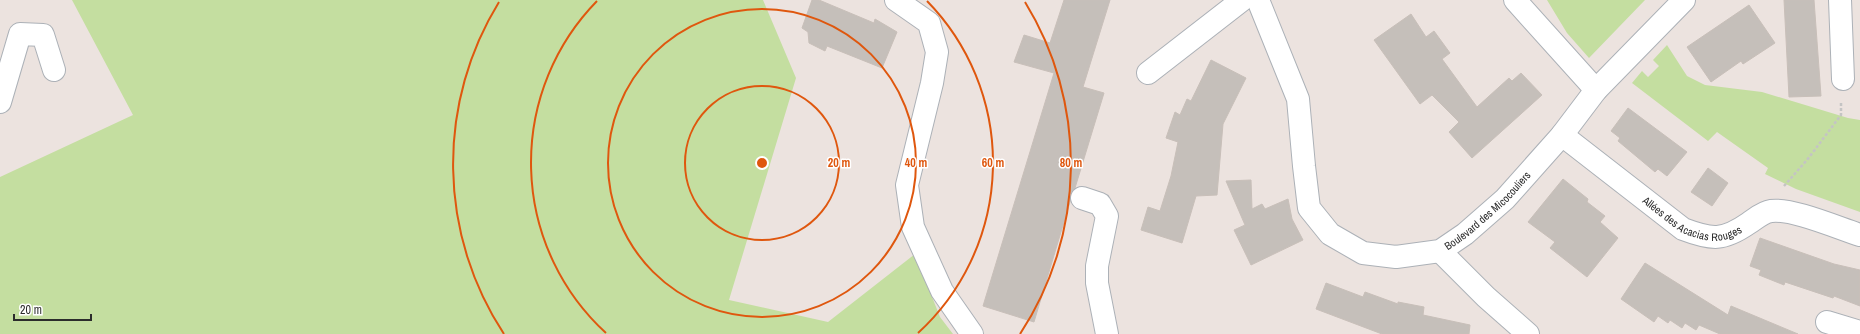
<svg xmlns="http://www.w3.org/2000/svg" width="1860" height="334" viewBox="0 0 1860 334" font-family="'Archivo Narrow',sans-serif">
	<rect width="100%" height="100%" fill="#ece3df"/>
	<path fill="#c4dea0" d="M72,0h691l33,78 -67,222 99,22 87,-68 25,63 13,17h-953v-157l133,-62z
		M1547,0h98l-56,58 -22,-25z
		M1667,45l20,31 18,9 57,7 86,26 12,2v92l-64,-23 -31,-15 3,-6 -51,-36 -9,9 -76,-58 10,-12 6,6 11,-11 -6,-6z"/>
	<path fill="#c5bfba" stroke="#c8bfb9" d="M812,0h7l55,23 1,-4 22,13 -15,36 -55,-22 -2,5 -16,-8 -1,-11 -6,-4z
		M1064,0h46l-27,87 21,6 -29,95 -5,6v8l-36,120 -51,-16 71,-233 -40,-11 10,-27 26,8z
		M1784,0h30l7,96 -32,1z
		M1749,5l26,38 -32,21 -2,-3 -30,21 -24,-35z
		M1411,14l15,23 8,-6 16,22 -8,6 35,48 32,-29 3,3 9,-8 21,22 -70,63 -23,-26 10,-10 -27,-27 -12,9 -46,-64z
		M1211,60l35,18 -23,46 -6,71 -21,1 -14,47 -41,-13 7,-23 12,4 11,-35 7,-34 -12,-4 9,-26 5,3 7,-16 4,2z
		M1628,108l59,44 -20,24 -9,-7 -3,3 -37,-31 2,-3 -9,-7z
		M1708,168l20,15 -16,23 -21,-14z
		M1563,179l25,20 -1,3 18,14 -5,6 18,16 -31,39 -37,-29 5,-6 -27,-20z
		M1251,180l1,29 10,-5 3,5 23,-10 4,20 11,21 -52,25 -17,-35 11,-5 -19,-44z
		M1760,238l74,26 26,6v36l-26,-10 -1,2 -48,-16 -1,3 -25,-10 2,-5 -11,-4z
		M1645,263l83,52 3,-9 67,28h-78l-21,-9 -3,5 -11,-7 -3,5 -12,-8 -2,3 -10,-7 -4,6 -33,-23z
		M1326,283l37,14 2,-5 33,12v-2l26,5 -1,8 47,10 -1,9h-87l-66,-25z"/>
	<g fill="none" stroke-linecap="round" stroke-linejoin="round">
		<defs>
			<g id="minor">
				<path d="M896,0l33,23 8,29 -5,31 -25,102 6,42 29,64 30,43"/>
				<path id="s1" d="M1258,0l40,99 6,67 5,42 21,26 33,19 33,4 44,-6 25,-17 40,-35 57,-64 34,-45 88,-90"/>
				<path d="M1515,0l81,90"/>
				<path d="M1840,0l3,79"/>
				<path d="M1148,73l94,-73"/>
				<path d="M0,102l20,-68 23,1 11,35"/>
				<path id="s2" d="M1562,135l121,94c29,11 40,12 66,-6 6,-4 14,-11 22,-12 21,-3 67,17 89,24"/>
				<path d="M1082,198l18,6 7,12 -10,50v17l10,51"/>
				<path d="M1440,251l46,46 42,37"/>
				<path d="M1827,322l33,10"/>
			</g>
		</defs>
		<use href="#minor" stroke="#acb1b7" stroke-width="24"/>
		<path stroke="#c4c4c4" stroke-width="2.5" stroke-dasharray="3 2" stroke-linecap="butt" d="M1784,186l23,-26 34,-45v-12"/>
		<use href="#minor" stroke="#fff" stroke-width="22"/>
	</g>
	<g fill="none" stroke="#df570e" stroke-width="2">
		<circle cx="762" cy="163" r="77"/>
		<circle cx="762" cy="163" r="154"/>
		<path d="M606 333A231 231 0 0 1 597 1M927 1A231 231 0 0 1 918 333"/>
		<path d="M504 334A309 309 0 0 1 499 2M1025 2A309 309 0 0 1 1020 334"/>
	</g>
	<g text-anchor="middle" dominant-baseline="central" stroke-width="3" stroke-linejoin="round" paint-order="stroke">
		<g font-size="11" fill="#2c2c2c" stroke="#fff">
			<text stroke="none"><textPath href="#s1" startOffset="428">Boulevard des Micocouliers</textPath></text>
			<text stroke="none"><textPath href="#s2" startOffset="159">Allées des Acacias Rouges</textPath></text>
		</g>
	</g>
	<circle cx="762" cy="163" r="6" fill="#df570e" stroke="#fff" stroke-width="2"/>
	<g font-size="12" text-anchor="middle" font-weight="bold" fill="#df570e" stroke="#fff" stroke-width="3" stroke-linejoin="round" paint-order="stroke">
		<text x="839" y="167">20 m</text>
		<text x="916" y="167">40 m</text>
		<text x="993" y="167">60 m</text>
		<text x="1071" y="167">80 m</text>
	</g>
	<path d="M14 314v6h77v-6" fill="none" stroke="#2c2c2c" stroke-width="2"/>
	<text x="20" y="314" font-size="12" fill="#2c2c2c" stroke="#ffffff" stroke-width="3" paint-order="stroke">20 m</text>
</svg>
